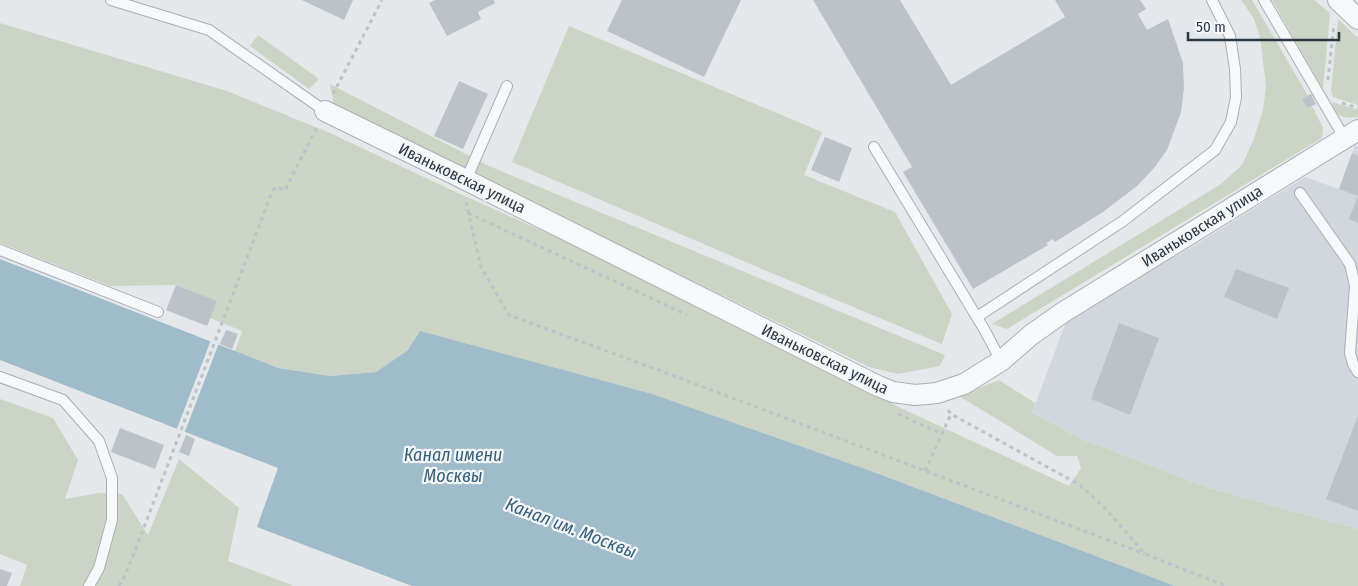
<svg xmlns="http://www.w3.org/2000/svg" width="1358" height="586" viewBox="0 0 1358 586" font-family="'Fira Sans Condensed',sans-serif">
	<rect width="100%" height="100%" fill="#e4e8eb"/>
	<path fill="#d2d7dd" d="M1355,145l3,1v383l-150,-41 -124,-48 -52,-27 37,-99 121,-66 115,-71 34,12z"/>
	<path fill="#ccd5c5" d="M1241,0h11l56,96 -5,3 4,9 5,-2 11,22 -1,10 -315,191 -15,-5 229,-140 21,-19 11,-24 10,-31 3,-24 -6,-49 -6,-18z
		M1272,0h42l16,13 -7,77z
		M1338,19l20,19v67l-25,-8 -2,-6z
		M0,23l227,68 103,42 130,61 148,66 297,150 164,76 12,-18 -4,-12h-20l-98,-60 40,-16 36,23 -3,10 52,27 124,48 150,41v57h-183l-296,-112 -471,-124 -32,22 -46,4 -52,-8 -43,-16 7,-21 -32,-13 6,-17 -40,-16 -66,1 -110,-43z
		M569,26l253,106 -18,43 91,37 57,102 -10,30 -180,-75 -250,-107z
		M258,35l61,44 -10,10 -59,-43z
		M330,84l159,82 456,189 -5,11 -42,8 -29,-7 -535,-261z
		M1332,102l26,8v7c-12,2 -25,0 -26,-15z
		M0,399l53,19 25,42 -13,39 33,-6 24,1 26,41 31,-76 60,49 -11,53 66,25h-274l7,-21 -27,-11z"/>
	<path fill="#a0bbca" d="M0,259l278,109 52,8 46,-4 32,-22 12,-19 232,63 227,80 296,112h-763l-155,-59 21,-59 -278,-108z"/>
	<path fill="#e4e8eb" d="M211,340l8,3 -35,91 -8,-3z"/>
	<path fill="#bbc2c8" d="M302,0h51l-9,20z
		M435,0h59l1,3 -17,9 3,7 -34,17 -18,-33z
		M622,0h119l-37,77 -97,-46z
		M813,0h87l51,85 114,-68 -10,-17h85l6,9 -8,5 9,16 21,-11 15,44 1,25 -3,24 -14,38 -13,18 -17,18 -34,26 -48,30 -2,-3 -7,4 2,2 -75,44 -70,-117 9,-5z
		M459,81l29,13 -25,55 -29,-13z
		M1311,94l5,10 -9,4 -5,-9z
		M825,137l27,11 -13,34 -28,-12z
		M1352,153l6,3v67l-9,-4 9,-23 -19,-7z
		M1236,269l53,19 -12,31 -53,-22z
		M176,285l41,16 -10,25 -41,-16z
		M1119,323l40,15 -29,77 -39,-16z
		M226,330l12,4 -6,15 -12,-5z
		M1358,416v95l-32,-12z
		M120,428l44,17 -9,24 -44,-17z
		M186,435l9,4 -6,17 -10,-4z
		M0,569l12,4 -5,13h-7z"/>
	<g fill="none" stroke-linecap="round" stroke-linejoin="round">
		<defs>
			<path id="service" d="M111,0l98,30 116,81
				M1264,0l81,139
				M874,147l110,182 17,32
				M466,180l41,-94
				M1300,193l50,71 5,22 -5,67 3,11 5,8
				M0,250l158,62
				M977,317l146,-96 92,-71 16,-28 5,-25 -1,-28 -5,-33 -18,-36
				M0,377l63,23 36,41 13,37v42l-13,48 -10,18"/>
			<path id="minor" d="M1338,0l20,19
				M325,111l135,66 418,209 15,6 22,3 22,-2 27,-9 37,-23 30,-26 31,-22 296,-183"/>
		</defs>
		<use href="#service" stroke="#a9b0b5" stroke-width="12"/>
		<use href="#minor" stroke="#a9b0b5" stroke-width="22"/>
		<path stroke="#bdc2c6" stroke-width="3" stroke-dasharray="4 4" stroke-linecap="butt" d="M1328,80l6,-56
			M333,94l49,-94
			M1342,103l16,5
			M466,202l15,65 28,48 152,56 484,183
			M468,213l219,102
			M948,410l3,4 129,71 27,25 38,44 81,32
			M898,414l44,20
			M925,471l26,-57
			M119,586l5,-9 9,-21 139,-364 4,-5 9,3 32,-63"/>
		<use href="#service" stroke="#f6f8f9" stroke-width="10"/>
		<use href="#minor" stroke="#f6f8f9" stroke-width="20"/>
	</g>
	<g text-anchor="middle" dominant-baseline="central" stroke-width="4.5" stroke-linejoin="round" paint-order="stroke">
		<g font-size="16" fill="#2b3843" stroke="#f3f6f8">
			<text transform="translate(462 178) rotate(26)">Иваньковская улица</text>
			<text transform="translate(1202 226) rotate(-32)">Иваньковская улица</text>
			<text transform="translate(825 359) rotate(26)">Иваньковская улица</text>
		</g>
		<g font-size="18" font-style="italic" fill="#365e77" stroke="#f3f6f8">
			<text x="453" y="455">Канал имени<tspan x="453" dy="21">Москвы</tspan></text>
			<text transform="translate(571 528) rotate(21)">Канал им. Москвы</text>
		</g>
	</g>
	<path d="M1188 32v8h151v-8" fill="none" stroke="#2b3843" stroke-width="2.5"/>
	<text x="1196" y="32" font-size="15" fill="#2b3843" stroke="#f3f6f8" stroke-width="4" paint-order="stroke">50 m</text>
</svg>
